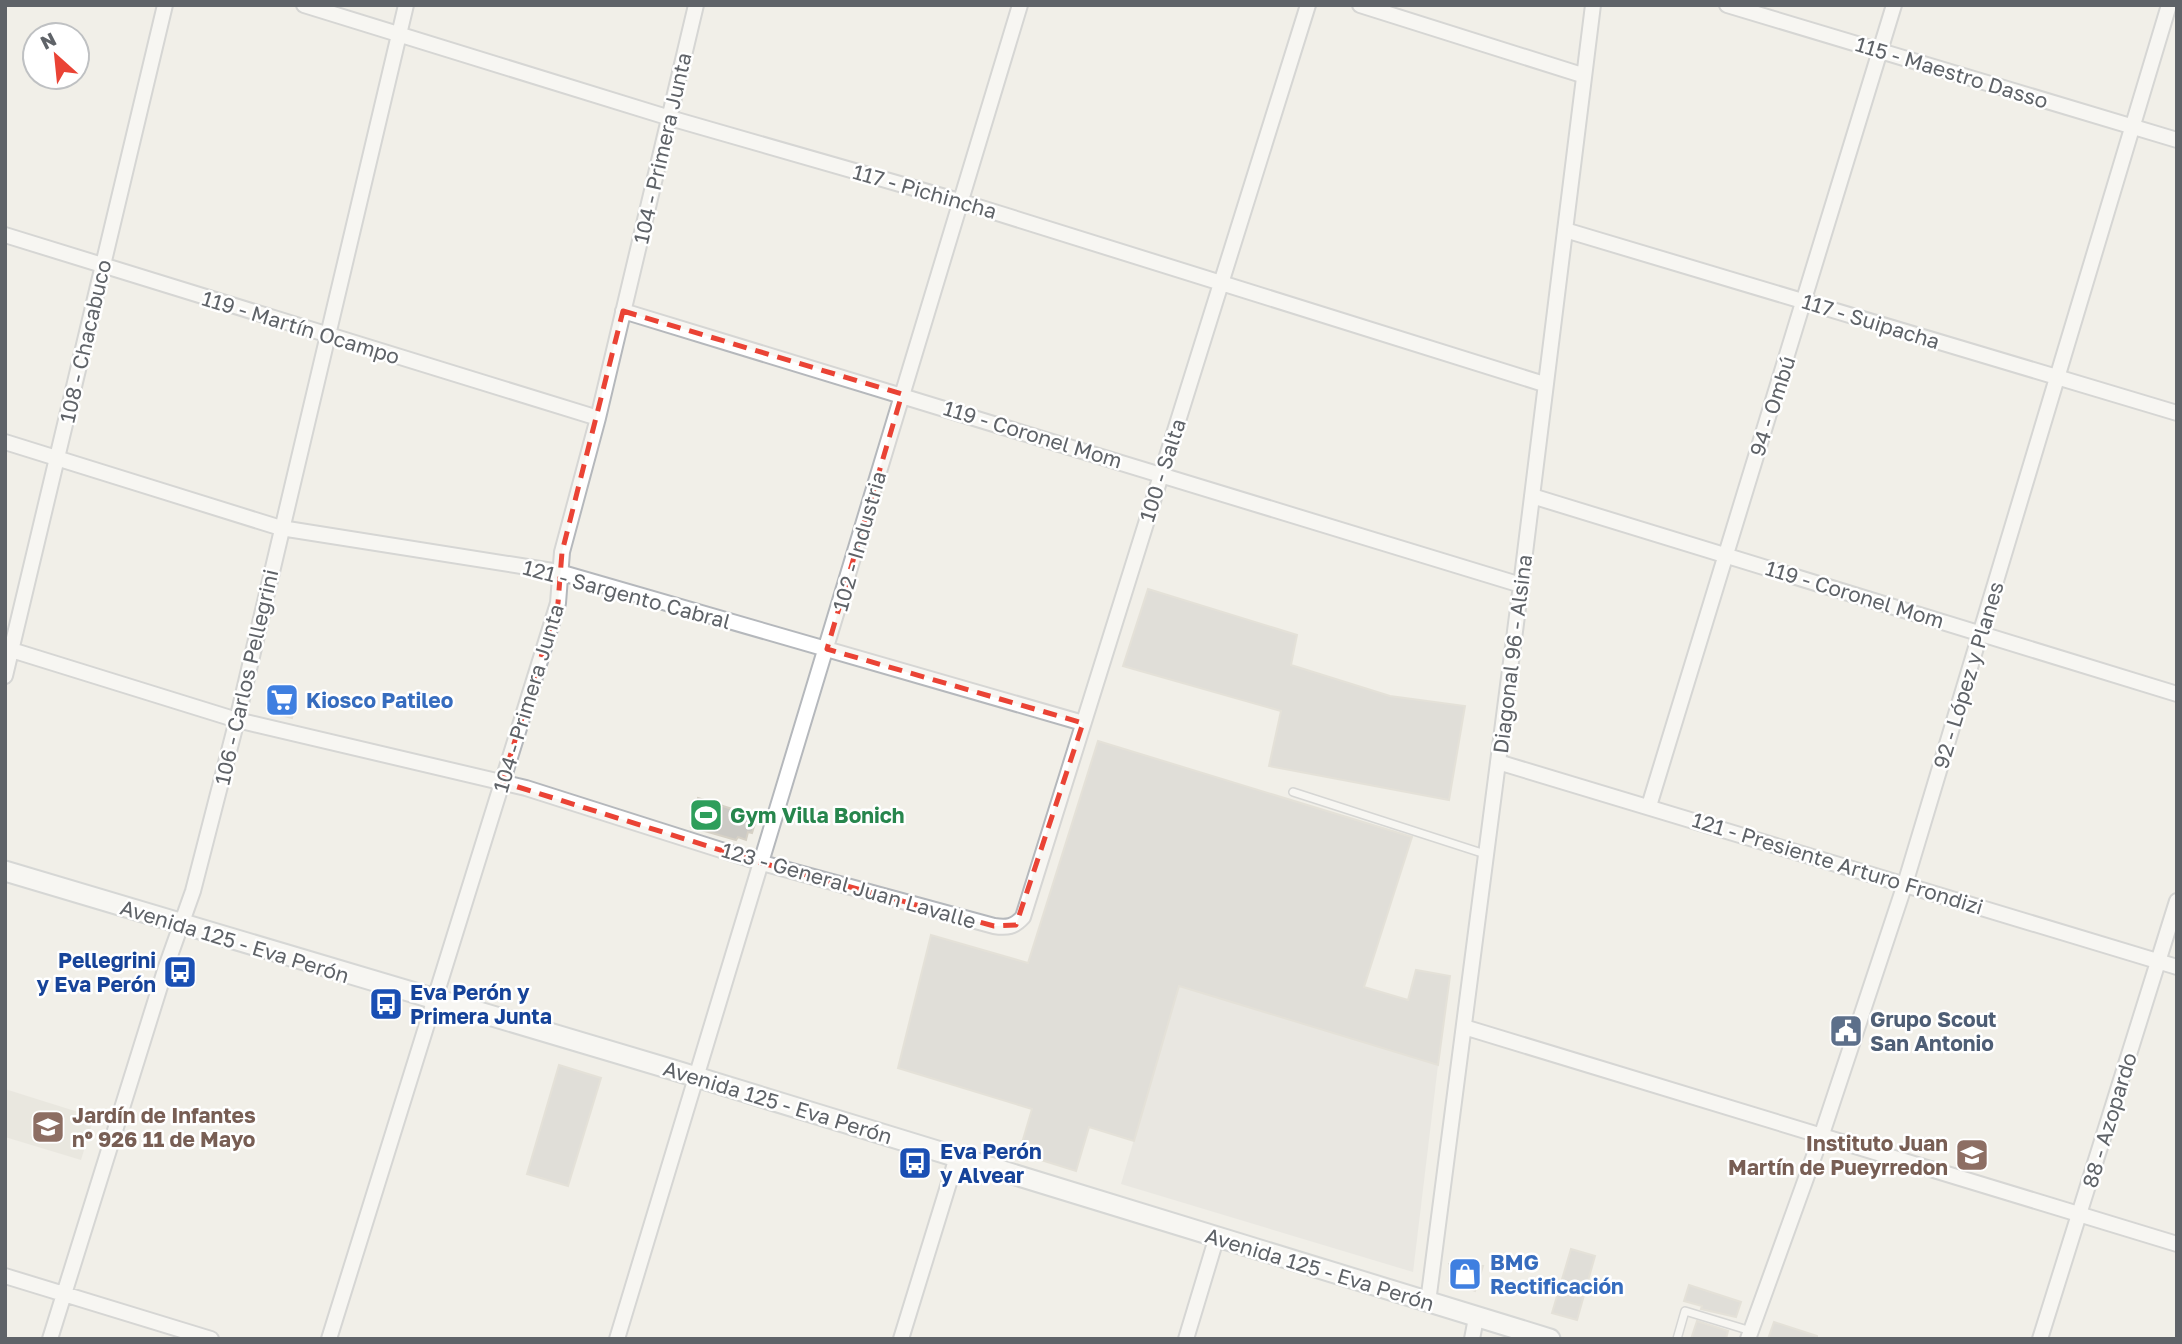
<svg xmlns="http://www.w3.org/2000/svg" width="2182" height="1344" viewBox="0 0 2182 1344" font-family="'Golos Text',sans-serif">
	<rect width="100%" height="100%" fill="#f1efe8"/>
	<path fill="#e0deda" d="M1179,986l259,79 -25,207 -292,-88z"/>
	<path fill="#e1ded6" d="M5,1089l89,28 -13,43 -76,-23z"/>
	<path fill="#cccac5" stroke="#d6d1c6" stroke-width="2" d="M1148,589l149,46 -6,30 99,31 75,10 -16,94 -180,-34 12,-55 -158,-45z
		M270,689l27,7 -5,22 -23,-6 -3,-7z
		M1098,741l314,96 -48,150 44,13 8,-30 34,6 -12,89 -259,-79 -45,155 -45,-14 -13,44 -57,-18 13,-44 -134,-41 33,-133 97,28z
		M698,798l59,19 -5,16 -4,-1 -2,8 -8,-3 -2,3 -45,-13z
		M559,1065l42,13 -33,108 -41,-12z
		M1571,1249l24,7 -18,64 -25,-7z
		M1449,1264l34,2 -8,25 -26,-10z
		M1689,1285l52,17 -5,15 -35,-8 1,-3 -18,-5z
		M1697,1321l31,10 -2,8h-35z
		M1774,1322l43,14v3h-49z"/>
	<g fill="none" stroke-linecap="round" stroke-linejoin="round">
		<defs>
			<path id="lane" d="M1293,792l192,62
				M1677,1339l8,-28 66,20"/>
			<path id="street" d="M304,5l366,113 289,83 585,183
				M1360,5l222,70
				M1727,5l450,135
				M1565,230l612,183
				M5,235l593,183
				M623,311l898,274
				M5,442l276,86 278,44 524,151
				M1532,496l645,198
				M5,648l232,72 289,68 236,75 232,63c13,2 20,1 29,-9l285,-912
				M5,676l160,-671
				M1498,762l679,205
				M1649,806l245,-801
				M1464,1027l713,217
				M5,1276l206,63
				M1428,1302l93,-717 72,-580
				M50,1339l116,-372 27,-76 44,-171 169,-715
				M329,1339l229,-736 4,-51 36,-134 98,-413
				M617,1339l403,-1334
				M901,1339l56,-182
				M1186,1339l31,-103
				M1472,1339l4,-21
				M1748,1339l74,-205 83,-250 264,-879
				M2040,1339l137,-438"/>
			<path id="secondary" d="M5,871l662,197 883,271"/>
		</defs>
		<use href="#lane" stroke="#b5b8bc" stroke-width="10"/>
		<use href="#street" stroke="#b5b8bc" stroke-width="18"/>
		<use href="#secondary" stroke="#b6babf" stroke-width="23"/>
		<use href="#lane" stroke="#fff" stroke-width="7"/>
		<use href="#street" stroke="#fff" stroke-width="14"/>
		<use href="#secondary" stroke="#fff" stroke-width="19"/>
	</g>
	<path d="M0 0H2182V1344H0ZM623,311l279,83 -75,255 256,74 -67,202 -22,1 -232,-63 -260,-81 56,-179 4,-51z" fill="#f1efe8" fill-opacity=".55" fill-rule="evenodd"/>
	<path fill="none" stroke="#ea4335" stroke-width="5" stroke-dasharray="14 9" stroke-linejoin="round" d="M623,311l279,83 -75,255 256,74 -67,202 -22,1 -232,-63 -260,-81 56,-179 4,-51z"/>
	<defs>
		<symbol id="supermarket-square" viewBox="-11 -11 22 22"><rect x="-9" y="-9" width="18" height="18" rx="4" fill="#3f7fe0" stroke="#fff"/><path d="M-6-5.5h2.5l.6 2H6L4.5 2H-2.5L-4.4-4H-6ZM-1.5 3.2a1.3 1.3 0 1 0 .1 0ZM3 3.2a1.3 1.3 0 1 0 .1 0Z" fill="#fff"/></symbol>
		<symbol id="stadium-square" viewBox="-11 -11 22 22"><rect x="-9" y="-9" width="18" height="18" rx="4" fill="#2e9e5b" stroke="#fff"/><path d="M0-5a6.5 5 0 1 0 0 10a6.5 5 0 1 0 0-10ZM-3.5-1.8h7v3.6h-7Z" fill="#fff"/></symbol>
		<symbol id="bus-square" viewBox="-11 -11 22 22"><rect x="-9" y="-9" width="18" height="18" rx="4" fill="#1a4fb4" stroke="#fff"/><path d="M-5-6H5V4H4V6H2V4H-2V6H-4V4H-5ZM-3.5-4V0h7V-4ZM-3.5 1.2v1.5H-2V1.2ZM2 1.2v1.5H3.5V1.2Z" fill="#fff"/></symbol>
		<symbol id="civic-square" viewBox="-11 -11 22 22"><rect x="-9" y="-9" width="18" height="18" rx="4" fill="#5c6f8a" stroke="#fff"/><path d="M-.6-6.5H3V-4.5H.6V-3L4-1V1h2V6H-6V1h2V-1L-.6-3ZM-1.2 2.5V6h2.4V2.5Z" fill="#fff"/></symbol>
		<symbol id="school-square" viewBox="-11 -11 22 22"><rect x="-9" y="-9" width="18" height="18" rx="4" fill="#8d6e63" stroke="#fff"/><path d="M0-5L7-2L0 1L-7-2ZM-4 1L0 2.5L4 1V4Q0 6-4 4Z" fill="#fff"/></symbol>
		<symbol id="shop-square" viewBox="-11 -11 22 22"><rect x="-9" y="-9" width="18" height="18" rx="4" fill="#3f7fe0" stroke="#fff"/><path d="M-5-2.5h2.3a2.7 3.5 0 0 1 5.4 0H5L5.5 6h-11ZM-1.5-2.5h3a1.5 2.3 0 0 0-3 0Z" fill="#fff"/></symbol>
	</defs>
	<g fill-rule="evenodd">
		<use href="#supermarket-square" x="263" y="681" width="38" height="38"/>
		<use href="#stadium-square" x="687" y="796" width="38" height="38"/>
		<use href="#bus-square" x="161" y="953" width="38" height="38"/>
		<use href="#bus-square" x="367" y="985" width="38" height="38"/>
		<use href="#civic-square" x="1827" y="1012" width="38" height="38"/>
		<use href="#school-square" x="29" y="1108" width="38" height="38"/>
		<use href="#school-square" x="1953" y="1136" width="38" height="38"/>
		<use href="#bus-square" x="896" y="1144" width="38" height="38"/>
		<use href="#shop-square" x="1446" y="1255" width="38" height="38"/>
	</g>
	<g text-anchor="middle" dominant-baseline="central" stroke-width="5" stroke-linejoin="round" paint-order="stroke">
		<g font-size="21" fill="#5f6368" stroke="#fff">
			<text transform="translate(1952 72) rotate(17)">115 - Maestro Dasso</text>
			<text transform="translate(662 148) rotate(-77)">104 - Primera Junta</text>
			<text transform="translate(925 191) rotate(16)">117 - Pichincha</text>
			<text transform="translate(1871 321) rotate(17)">117 - Suipacha</text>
			<text transform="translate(301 327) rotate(17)">119 - Martín Ocampo</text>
			<text transform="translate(85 341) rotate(-77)">108 - Chacabuco</text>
			<text transform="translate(1772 406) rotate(-72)">94 - Ombú</text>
			<text transform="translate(1033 434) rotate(17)">119 - Coronel Mom</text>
			<text transform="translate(1162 470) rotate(-72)">100 - Salta</text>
			<text transform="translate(859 541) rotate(-74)">102 - Industria</text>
			<text transform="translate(627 594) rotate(15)">121 - Sargento Cabral</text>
			<text transform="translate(1855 594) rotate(17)">119 - Coronel Mom</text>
			<text transform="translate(1512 654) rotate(-83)">Diagonal 96 - Alsina</text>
			<text transform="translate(1968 675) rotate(-73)">92 - López y Planes</text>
			<text transform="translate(246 677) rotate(-77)">106 - Carlos Pellegrini</text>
			<text transform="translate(528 698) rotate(-73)">104 - Primera Junta</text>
			<text transform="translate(1838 863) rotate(17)">121 - Presiente Arturo Frondizi</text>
			<text transform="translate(849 885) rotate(16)">123 - General Juan Lavalle</text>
			<text transform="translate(235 941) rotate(17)">Avenida 125 - Eva Perón</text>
			<text transform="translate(778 1102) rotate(17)">Avenida 125 - Eva Perón</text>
			<text transform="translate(2109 1120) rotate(-73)">88 - Azopardo</text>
			<text transform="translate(1320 1269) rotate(17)">Avenida 125 - Eva Perón</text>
		</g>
		<g font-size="21" font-weight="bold" fill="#366cbe" stroke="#fff" text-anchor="start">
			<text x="306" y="700">Kiosco Patileo</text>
			<text x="1490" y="1262">BMG<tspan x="1490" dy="24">Rectificación</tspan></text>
		</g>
		<g font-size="21" font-weight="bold" fill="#27864d" stroke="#fff" text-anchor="start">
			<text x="730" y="815">Gym Villa Bonich</text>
		</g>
		<g font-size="21" font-weight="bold" fill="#164399" stroke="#fff" text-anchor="start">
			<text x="156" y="960" text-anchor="end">Pellegrini<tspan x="156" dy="24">y Eva Perón</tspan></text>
			<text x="410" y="992">Eva Perón y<tspan x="410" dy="24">Primera Junta</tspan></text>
			<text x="940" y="1151">Eva Perón<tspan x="940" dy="24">y Alvear</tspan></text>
		</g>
		<g font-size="21" font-weight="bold" fill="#4e5e75" stroke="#fff" text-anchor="start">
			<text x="1870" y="1019">Grupo Scout<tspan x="1870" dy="24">San Antonio</tspan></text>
		</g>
		<g font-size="21" font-weight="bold" fill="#785e54" stroke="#fff" text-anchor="start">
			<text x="72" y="1115">Jardín de Infantes<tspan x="72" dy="24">nº 926 11 de Mayo</tspan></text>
			<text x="1948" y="1143" text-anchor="end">Instituto Juan<tspan x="1948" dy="24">Martín de Pueyrredon</tspan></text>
		</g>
	</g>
	<rect width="2182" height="1344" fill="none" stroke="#5f6368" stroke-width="14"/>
	<g transform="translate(56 56) rotate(333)"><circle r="33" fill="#ffffff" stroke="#bfc1c3" stroke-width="2"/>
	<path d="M0-5L12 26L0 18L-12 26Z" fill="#ea4335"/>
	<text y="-10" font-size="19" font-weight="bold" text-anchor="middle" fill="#5f6368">N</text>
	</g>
</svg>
